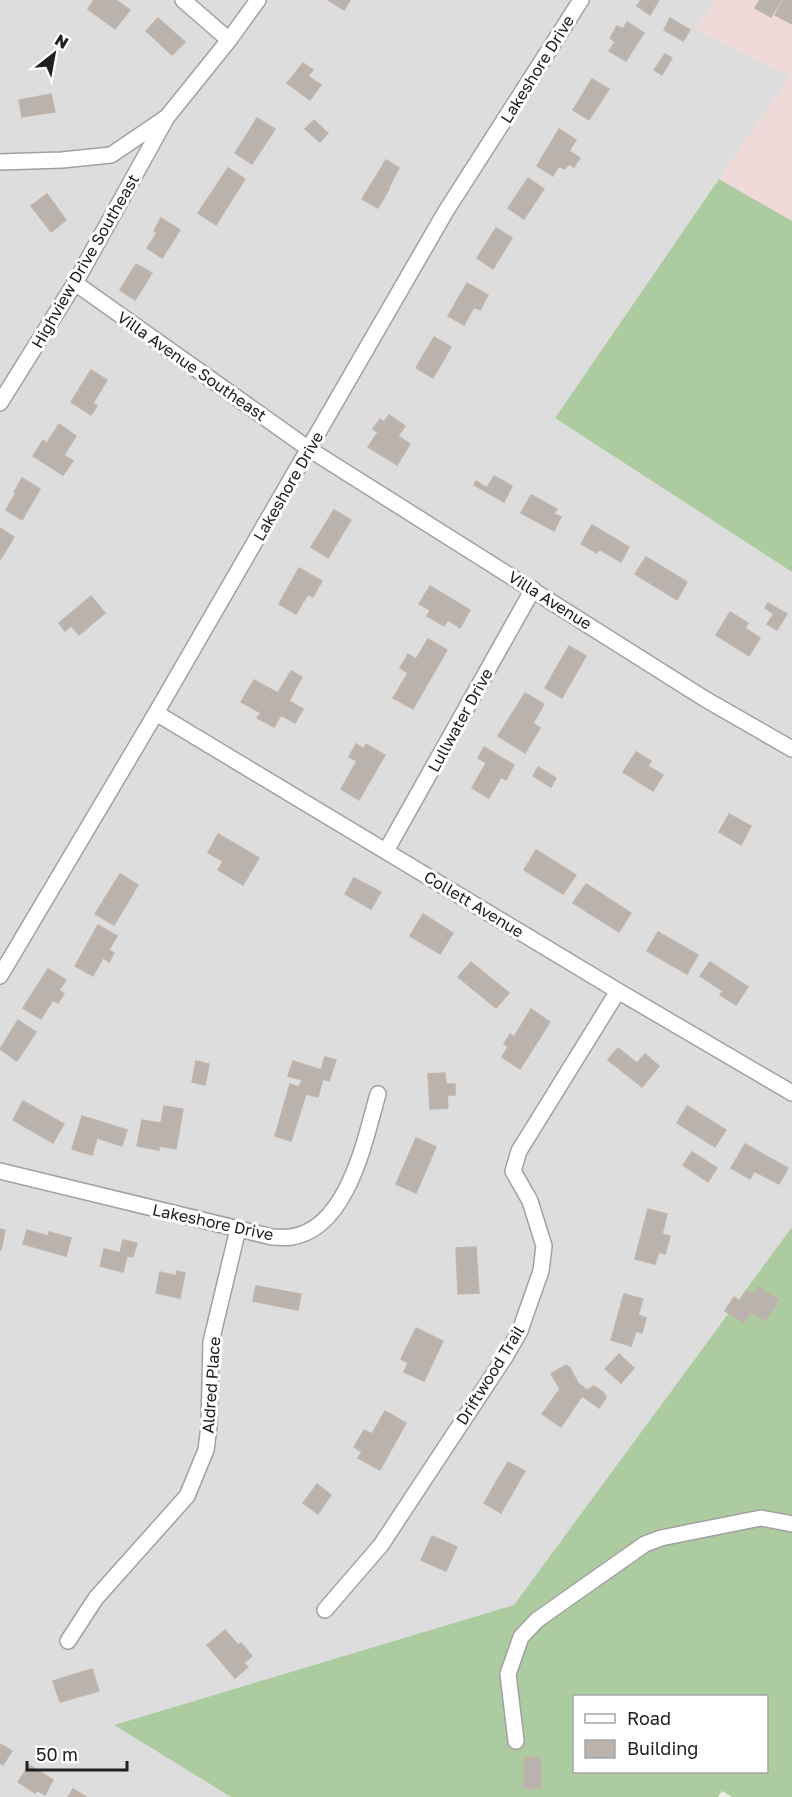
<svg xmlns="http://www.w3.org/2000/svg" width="792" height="1797" viewBox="0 0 792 1797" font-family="'Golos Text',sans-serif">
	<rect width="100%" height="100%" fill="#f0ede7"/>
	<path fill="#dedddd" d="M0,0h715l-19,29 94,47 -235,342 237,154v655l-278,379 -400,119 117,72h-231z"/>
	<path fill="#efd9d9" d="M715,0h77v221l-73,-42 71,-103 -95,-47z"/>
	<path fill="#adcba0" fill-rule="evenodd" d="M719,179l73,42v351l-237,-154z
		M792,1227v570h-60l-10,-6 -4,6h-487l-117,-72 400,-120zM574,1696h192v76h-192z"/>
	<path fill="#b9b2ad" stroke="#c0b4ab" stroke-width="1.5" d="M94,0h22l14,10 -15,19 -27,-20z
		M328,0h22l-6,10z
		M641,0h18l-9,15 -13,-9z
		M760,0h21l-10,17 -16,-9z
		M783,0h9v24l-17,-9z
		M158,18l27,24 -13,13 -26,-24z
		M670,18l20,12 -7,11 -19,-11z
		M627,22l17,11 -18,28 -17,-10 6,-9 -5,-4 7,-12 6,3z
		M665,54l7,4 -10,17 -8,-5z
		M303,63l10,7 -5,6 13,9 -11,15 -23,-17z
		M592,79l17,10 -20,31 -16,-10z
		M51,94l4,18 -33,5 -3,-17z
		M257,118l18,11 -23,35 -17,-11z
		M314,120l14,13 -8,9 -15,-13z
		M559,129l17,11 -7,11 11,7 -6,9 -6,-3 -3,5 -6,-3 -6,10 -16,-10z
		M386,160l13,8 -11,21h1l-11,19 -16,-9z
		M228,168l17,11 -29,46 -18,-12z
		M528,178l16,11 -20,30 -16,-11z
		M47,194l19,26 -15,12 -20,-26z
		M161,218l19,12 -18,28 -15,-10 10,-15 -3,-2z
		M496,228l16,10 -19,31 -16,-11z
		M136,264l16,9 -17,27 -15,-10z
		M467,283l21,12 -8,15 -6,-3 -10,18 -16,-9z
		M434,337l17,10 -18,31 -17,-10z
		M91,370l16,10 -14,23 4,3 -6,9 -20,-13z
		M389,415l16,11 -7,10 12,8 -13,21 -29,-18 10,-15 -5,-3 7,-10 4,3z
		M59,424l17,12 -12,19 9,6 -10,14 -30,-19 10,-16 4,3z
		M494,476l18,10 -8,16 -30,-17 2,-4 11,7z
		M22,478l18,11 -18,31 -16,-10 10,-17 -2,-1z
		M531,495l26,14 -3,5 7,3 -7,14 -33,-18z
		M334,510l17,10 -23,38 -17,-11z
		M592,525l37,22 -8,15 -22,-13 -2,4 -16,-9z
		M0,528l14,9 -14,23z
		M646,557l41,25 -10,18 -42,-26z
		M299,568l23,13 -9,16 -5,-3 -12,20 -17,-10z
		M430,586l40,24 -10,18 -12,-8 -4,6 -17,-10 3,-6 -11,-6z
		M91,596l14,17 -26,22 -8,-9 -6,5 -6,-8z
		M768,603l19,11 -10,16 -10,-6 7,-10 -9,-6z
		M730,612l18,11 -3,5 15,10 -11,18 -33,-21z
		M428,639l19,11 -34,59 -20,-11 15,-25 -8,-5 8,-14 8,5z
		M569,646l17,10 -24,42 -17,-10z
		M291,671l11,6 -13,24 14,8 -8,14 -14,-8 -7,12 -17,-9 4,-5 -20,-11 13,-22 24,13z
		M525,693l19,11 -11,19 7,5 -15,25 -27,-17z
		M356,744l8,5 2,-5 19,11 -26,45 -18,-11 16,-28 -8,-4z
		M484,747l30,18 -8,15 -5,-3 -12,21 -17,-10 14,-25 -8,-5z
		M636,752l15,9 -3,5 15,9 -10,16 -30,-19z
		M538,767l18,11 -5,9 -18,-11z
		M729,814l22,12 -10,19 -22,-13z
		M218,834l41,24 -16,27 -25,-15 5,-9 -15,-8z
		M536,850l40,25 -13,19 -39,-24z
		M120,874l18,11 -24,40 -19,-11z
		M354,878l27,14 -10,17 -26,-15z
		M586,884l45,29 -12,19 -46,-29z
		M423,914l30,19 -13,21 -30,-18z
		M98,925l19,11 -8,14 5,3 -5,9 -6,-4 -10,18 -18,-10z
		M658,932l40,23 -11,19 -40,-23z
		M471,962l38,31 -13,15 -38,-31z
		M710,962l38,25 -12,18 -16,-10 3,-4 -23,-15z
		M48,969l18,11 -7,10 5,4 -6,9 -5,-3 -12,19 -18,-11z
		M531,1009l19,13 -30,47 -18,-12 6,-10 -4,-3 6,-10 4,3z
		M18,1020l18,12 -19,29 -17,-12z
		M618,1048l19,15 8,-9 14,12 -17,21 -34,-27z
		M325,1057l11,3 -7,21 -6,-2 -5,18 -12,-3 -15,47 -16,-5 15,-52 9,3 3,-7 -14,-4 5,-15 28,9z
		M196,1061l13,3 -4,21 -13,-3z
		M445,1073l1,11h9v11h-8l1,13 -18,1 -2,-35z
		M23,1101l41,23 -11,19 -40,-23z
		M164,1106l19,3 -7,40 -17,-3v4l-22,-4 5,-26 19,3z
		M687,1106l39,24 -11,17 -38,-24z
		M82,1116l45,14 -5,16 -25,-8 -5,17 -20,-6z
		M416,1138l20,9 -20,46 -20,-9z
		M745,1144l43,24 -9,16 -25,-13 -4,8 -19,-11z
		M692,1152l25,16 -9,14 -25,-17z
		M648,1209l19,5 -5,20 8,2 -5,18 -6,-2 -4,12 -20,-5z
		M0,1229l5,1 -4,20h-1z
		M27,1230l21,6 1,-4 22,6 -5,18 -43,-12z
		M123,1240l14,3 -4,14 -6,-1 -4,16 -23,-6 4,-17 16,4z
		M476,1247l3,46 -21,1 -2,-46z
		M177,1271l8,2 -5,25 -24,-5 4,-21 16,4z
		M256,1286l45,8 -3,16 -45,-9z
		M758,1287l21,13 -14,21 -14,-9 -7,11 -19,-12 9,-14 6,4 7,-11 6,4z
		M624,1294l19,5 -5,16 8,3 -4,15 -6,-2 -5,15 -20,-6z
		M416,1328l27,13 -19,40 -20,-9 4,-9 -7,-4z
		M619,1354l15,14 -13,15 -16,-14z
		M566,1365l4,3 8,15 9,7 7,-4 10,7 2,5 -7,10 -17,-12 -21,31 -19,-13 18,-25 -9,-15z
		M385,1411l21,12 -26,47 -22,-12 4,-6 -8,-5 10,-17 8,4z
		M508,1462l17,9 -24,42 -17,-10z
		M317,1484l14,11 -13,19 -15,-11z
		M432,1536l25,11 -11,24 -25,-11z
		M225,1630l13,15 3,-2 11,13 -8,7 4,4 -13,11 -28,-33z
		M92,1669l7,22 -39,11 -7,-21z
		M0,1744l12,7 -9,14 -3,-2z
		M540,1757l1,31h-17v-30z
		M29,1765l24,15 -8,15 -8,-5 -2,3 -17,-11z
		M73,1789l13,8h-18z"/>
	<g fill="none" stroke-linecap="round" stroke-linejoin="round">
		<defs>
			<path id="minor" d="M183,0l46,40
				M0,162l62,-2 49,-5 56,-38 62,-77 29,-40
				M75,283l234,166 396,250 87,50
				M0,403l75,-120 92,-166
				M156,713l462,278 174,102
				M386,851l147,-262
				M0,976l156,-263 290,-502 135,-211
				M0,1171l272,66c7,0 13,1 19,0 57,-8 74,-98 87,-143
				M325,1610l56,-65 124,-188 15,-26 4,-12 17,-48 3,-25 -14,-45 -17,-30 6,-20 99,-160
				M68,1641l28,-43 91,-102 19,-46 3,-24 2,-84 27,-113
				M516,1741l-8,-67 13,-37 16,-17 108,-76 16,-6 100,-20 31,6"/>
		</defs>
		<use href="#minor" stroke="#a1a1a1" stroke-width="18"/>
		<use href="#minor" stroke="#fff" stroke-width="15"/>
	</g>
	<g text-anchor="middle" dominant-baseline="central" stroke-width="6" stroke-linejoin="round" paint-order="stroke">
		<g font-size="16" fill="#202020" stroke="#fff">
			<text transform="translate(537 69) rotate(-58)">Lakeshore Drive</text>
			<text transform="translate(85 261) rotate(-60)">Highview Drive Southeast</text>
			<text transform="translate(192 366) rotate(35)">Villa Avenue Southeast</text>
			<text transform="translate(288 486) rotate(-60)">Lakeshore Drive</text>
			<text transform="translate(550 600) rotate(32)">Villa Avenue</text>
			<text transform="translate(460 720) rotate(-61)">Lullwater Drive</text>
			<text transform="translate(474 904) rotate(31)">Collett Avenue</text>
			<text transform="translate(213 1222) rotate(12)">Lakeshore Drive</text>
			<text transform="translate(490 1375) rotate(-58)">Driftwood Trail</text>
			<text transform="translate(211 1385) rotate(-86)">Aldred Place</text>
		</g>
	</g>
	<rect x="573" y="1695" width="195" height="78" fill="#ffffff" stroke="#a6a6a6" stroke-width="1.5"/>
	<rect x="585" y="1714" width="30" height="9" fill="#ffffff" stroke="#a6a6a6" stroke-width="1.5"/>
	<text x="627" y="1725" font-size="18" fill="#202020">Road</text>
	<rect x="585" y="1740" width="30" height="18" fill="#b9b2ad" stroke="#a6a6a6" stroke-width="1.5"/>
	<text x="627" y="1755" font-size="18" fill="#202020">Building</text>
	<g transform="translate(54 54) rotate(31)" stroke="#ffffff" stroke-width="4.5" paint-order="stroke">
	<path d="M0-4.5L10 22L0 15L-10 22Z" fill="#202020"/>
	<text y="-9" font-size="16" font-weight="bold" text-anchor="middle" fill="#202020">N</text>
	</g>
	<path d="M27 1761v9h100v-9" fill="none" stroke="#202020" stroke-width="3"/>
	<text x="36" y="1761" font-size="18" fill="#202020" stroke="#ffffff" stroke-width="4.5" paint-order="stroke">50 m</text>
</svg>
